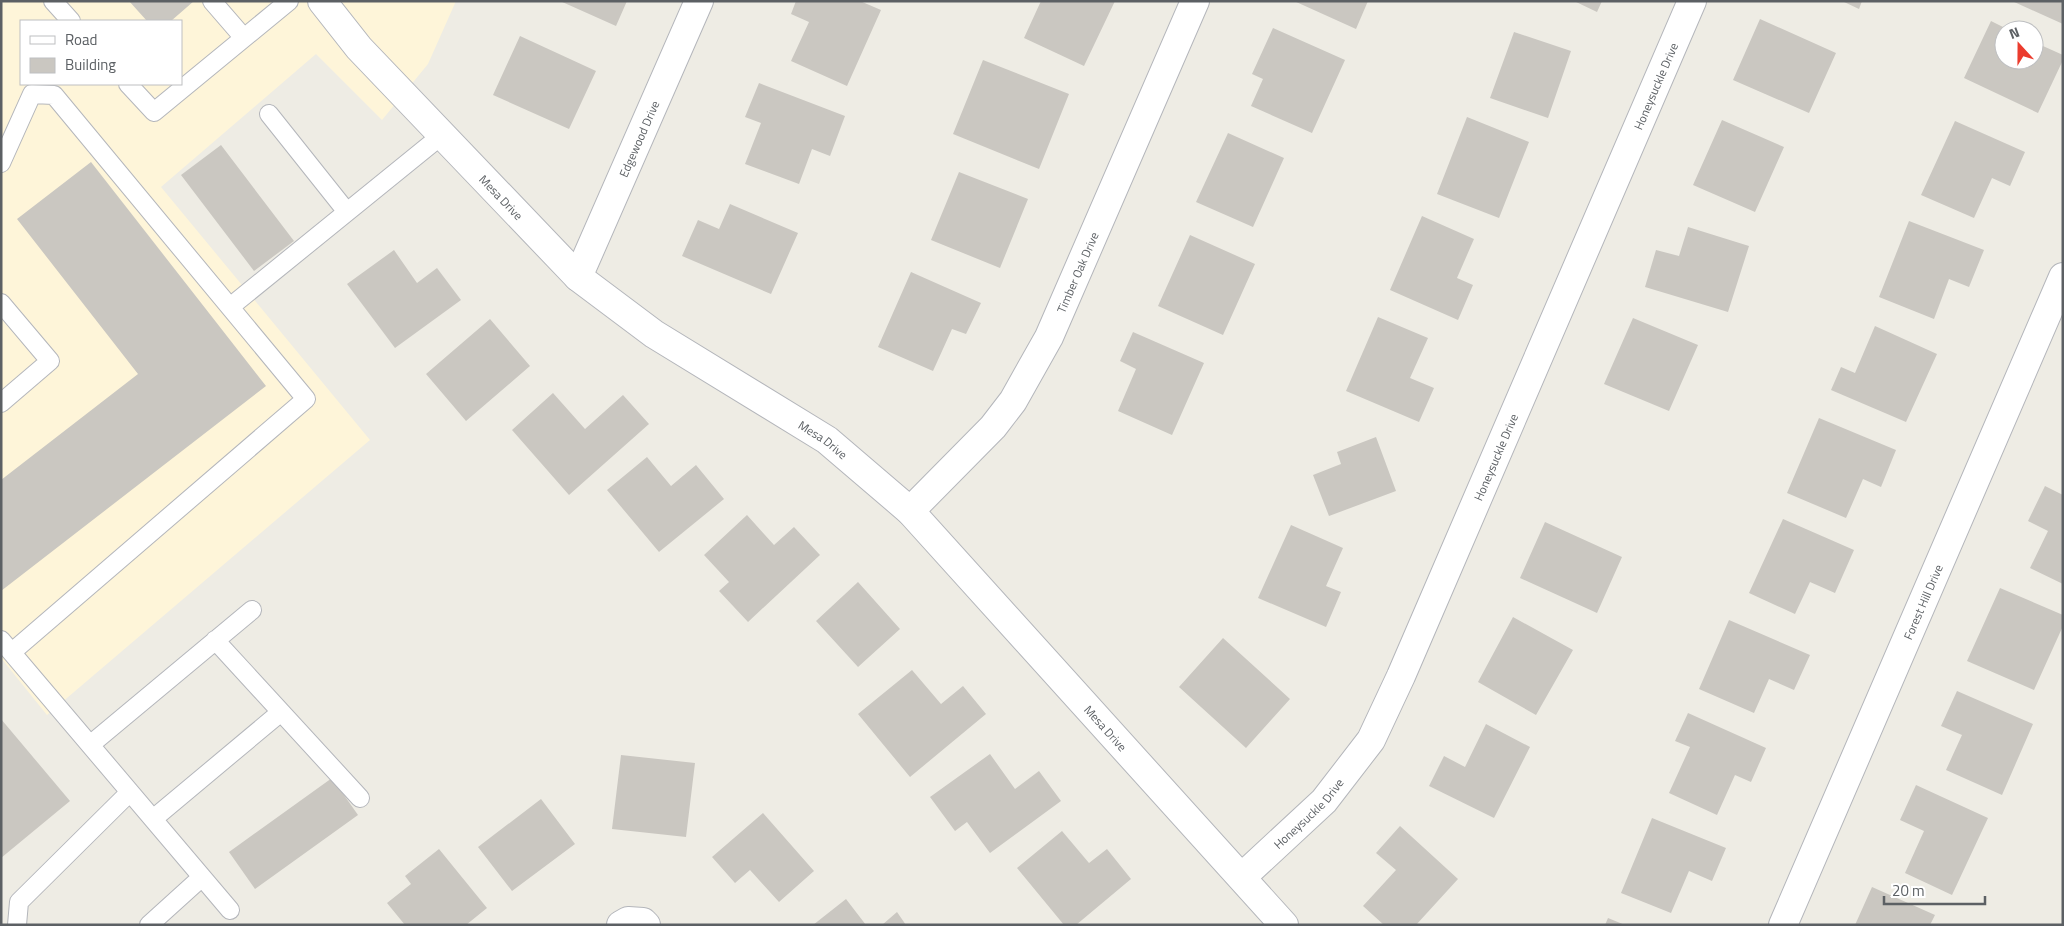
<svg xmlns="http://www.w3.org/2000/svg" width="2064" height="926" viewBox="0 0 2064 926" font-family="'Titillium Web',sans-serif">
	<rect width="100%" height="100%" fill="#eeece4"/>
	<path fill="#fef5d9" fill-rule="evenodd" d="M1,1h455l-28,63 -46,56 -66,-66 -155,133 209,253 -323,275 -46,-57zM21,21h160v63h-160z"/>
	<path fill="#cac7c1" d="M129,1h65l-23,20h-24z
		M560,1h67l-11,25z
		M796,1h64l21,9 -34,76 -56,-25 18,-39 -18,-8z
		M1041,1h74l-31,65 -60,-28z
		M1294,1h74l-12,28z
		M1574,1h28l-5,11z
		M1842,1h20l-3,8z
		M2012,1h51v23z
		M1760,19l76,34 -27,60 -76,-33z
		M1991,21l18,9h-5v30h30v-18l29,13v5l-25,53 -74,-35z
		M1273,28l72,32 -33,73 -61,-27 12,-27 -11,-5z
		M1514,32l57,19 -23,67 -58,-20z
		M520,36l76,35 -27,58 -76,-34z
		M983,60l86,34 -30,75 -86,-35z
		M759,83l86,33 -15,40 -18,-7 -13,35 -54,-20 16,-41 -16,-6z
		M1467,117l62,25 -30,76 -62,-24z
		M1722,120l62,27 -29,65 -62,-27z
		M1955,121l70,31 -15,34 -18,-8 -18,40 -53,-23z
		M1228,133l56,25 -31,69 -57,-25z
		M221,145l73,96 -40,30 -73,-96z
		M91,162l175,224 -265,205v-111l137,-106 -121,-155z
		M959,172l69,27 -28,69 -69,-28z
		M730,204l68,29 -27,61 -89,-38 16,-36 21,9z
		M1422,216l52,23 -17,39 16,7 -15,35 -68,-30z
		M1909,221l75,29 -15,37 -20,-8 -15,40 -55,-22z
		M1688,227l61,19 -21,66 -83,-25 11,-37 23,6z
		M1190,235l65,29 -32,71 -65,-29z
		M394,250l23,33 20,-15 24,32 -66,48 -48,-64z
		M911,272l70,31 -15,31 -14,-5 -19,42 -55,-24z
		M1378,317l50,21 -18,40 24,10 -15,34 -73,-31z
		M1633,318l65,27 -29,66 -65,-27z
		M490,319l40,47 -64,55 -40,-47z
		M1875,326l62,28 -31,68 -75,-32 10,-23 14,6z
		M1133,332l71,31 -32,72 -54,-24 18,-42 -16,-8z
		M553,393l32,36 38,-34 26,29 -80,71 -57,-65z
		M1819,418l77,32 -15,37 -18,-8 -17,39 -59,-25z
		M1376,437l20,54 -67,25 -16,-41 28,-11 -4,-12z
		M647,457l24,29 25,-21 28,34 -65,53 -52,-62z
		M2045,486l18,9v89l-33,-16 18,-37 -20,-10z
		M747,515l27,30 20,-18 26,28 -72,67 -29,-31 10,-9 -25,-27z
		M1783,519l71,31 -19,43 -25,-11 -15,32 -46,-21z
		M1545,522l77,35 -25,56 -77,-35z
		M1291,525l52,23 -17,38 15,6 -15,35 -68,-29z
		M858,582l42,47 -42,38 -42,-46z
		M2000,588l63,27v11l-29,64 -67,-29z
		M1513,617l60,33 -37,65 -58,-33z
		M1729,620l81,35 -16,35 -25,-11 -15,34 -55,-24z
		M1223,638l67,61 -44,49 -67,-61z
		M912,670l29,34 22,-18 23,28 -76,63 -52,-63z
		M1957,691l76,33 -31,71 -56,-25 16,-35 -21,-9z
		M1688,713l78,35 -15,34 -16,-7 -18,40 -48,-22 21,-46 -15,-6z
		M1,719l69,82 -69,57z
		M1486,724l44,23 -36,71 -65,-32 15,-30 21,11z
		M990,754l25,35 24,-18 22,30 -71,52 -23,-31 -12,9 -25,-34z
		M621,755l74,8 -9,74 -74,-8z
		M332,778l26,37 -103,74 -26,-37z
		M1916,785l72,33 -36,77 -47,-22 19,-42 -24,-11z
		M541,799l34,45 -63,47 -34,-44z
		M763,813l51,58 -35,31 -29,-32 -15,13 -23,-26z
		M1652,818l74,30 -14,33 -23,-10 -18,42 -50,-20z
		M1400,826l58,53 -42,46h-32l-21,-19 33,-36 -20,-17z
		M1062,831l27,32 18,-14 24,30 -55,46h-12l-47,-57z
		M439,849l48,59 -21,17h-61l-18,-22 24,-19 -6,-8z
		M1872,887l63,28 -5,10h-75z
		M846,899l20,26h-53z
		M897,912l9,13h-24z
		M1608,918l17,7h-20z"/>
	<g fill="none" stroke-linecap="round" stroke-linejoin="round">
		<defs>
			<path id="service" d="M53,1l18,20
				M212,1l32,37
				M128,84l26,28 135,-111
				M269,114l78,98
				M1,163l31,-69 22,1 252,304 -294,253
				M1,303l49,58 -49,42
				M230,307l212,-172
				M1,640l229,270
				M215,640l145,158
				M90,745l162,-135
				M153,819l128,-107
				M17,925l2,-23 111,-110
				M149,925l53,-48"/>
			<g id="minor">
				<path id="s1" d="M322,1l37,47 219,229 76,57 173,106 83,71 374,414"/>
				<path id="s2" d="M578,277l121,-276"/>
				<path id="s3" d="M910,511l83,-84 20,-26 36,-64 146,-336"/>
				<path id="s4" d="M1242,877l82,-76 47,-61 30,-64 291,-675"/>
				<path d="M621,925l7,-4 15,1 3,3"/>
				<path id="s5" d="M1783,925l280,-648"/>
			</g>
		</defs>
		<use href="#service" stroke="#b4b6bb" stroke-width="20"/>
		<use href="#minor" stroke="#b4b6bb" stroke-width="30"/>
		<use href="#service" stroke="#fff" stroke-width="18"/>
		<use href="#minor" stroke="#fff" stroke-width="28"/>
	</g>
	<g text-anchor="middle" dominant-baseline="central" stroke-width="4" stroke-linejoin="round" paint-order="stroke">
		<g font-size="12" fill="#5c6064" stroke="#fff">
			<text stroke="none"><textPath href="#s4" startOffset="902">Honeysuckle Drive</textPath></text>
			<text stroke="none"><textPath href="#s2" startOffset="151">Edgewood Drive</textPath></text>
			<text stroke="none"><textPath href="#s1" startOffset="266">Mesa Drive</textPath></text>
			<text stroke="none"><textPath href="#s3" startOffset="295">Timber Oak Drive</textPath></text>
			<text stroke="none"><textPath href="#s1" startOffset="671">Mesa Drive</textPath></text>
			<text stroke="none"><textPath href="#s4" startOffset="498">Honeysuckle Drive</textPath></text>
			<text stroke="none"><textPath href="#s5" startOffset="352">Forest Hill Drive</textPath></text>
			<text stroke="none"><textPath href="#s1" startOffset="1076">Mesa Drive</textPath></text>
			<text stroke="none"><textPath href="#s4" startOffset="92">Honeysuckle Drive</textPath></text>
		</g>
	</g>
	<rect width="2064" height="926" fill="none" stroke="#5c6064" stroke-width="5"/>
	<rect x="20" y="20" width="162" height="65" fill="#ffffff" stroke="#bebfc1"/>
	<rect x="30" y="36" width="25" height="8" fill="#ffffff" stroke="#bebfc1"/>
	<text x="65" y="45" font-size="15" fill="#5c6064">Road</text>
	<rect x="30" y="58" width="25" height="15" fill="#cac7c1" stroke="#bebfc1"/>
	<text x="65" y="70" font-size="15" fill="#5c6064">Building</text>
	<g transform="translate(2019 45) rotate(339)"><circle r="24" fill="#ffffff" stroke="#bebfc1"/>
	<path d="M0-4L9 19L0 12L-9 19Z" fill="#eb3c2e"/>
	<text y="-8" font-size="14" font-weight="bold" text-anchor="middle" fill="#5c6064">N</text>
	</g>
	<path d="M1884 896v8h101v-8" fill="none" stroke="#5c6064" stroke-width="2.5"/>
	<text x="1892" y="896" font-size="15" fill="#5c6064" stroke="#ffffff" stroke-width="4" paint-order="stroke">20 m</text>
</svg>
